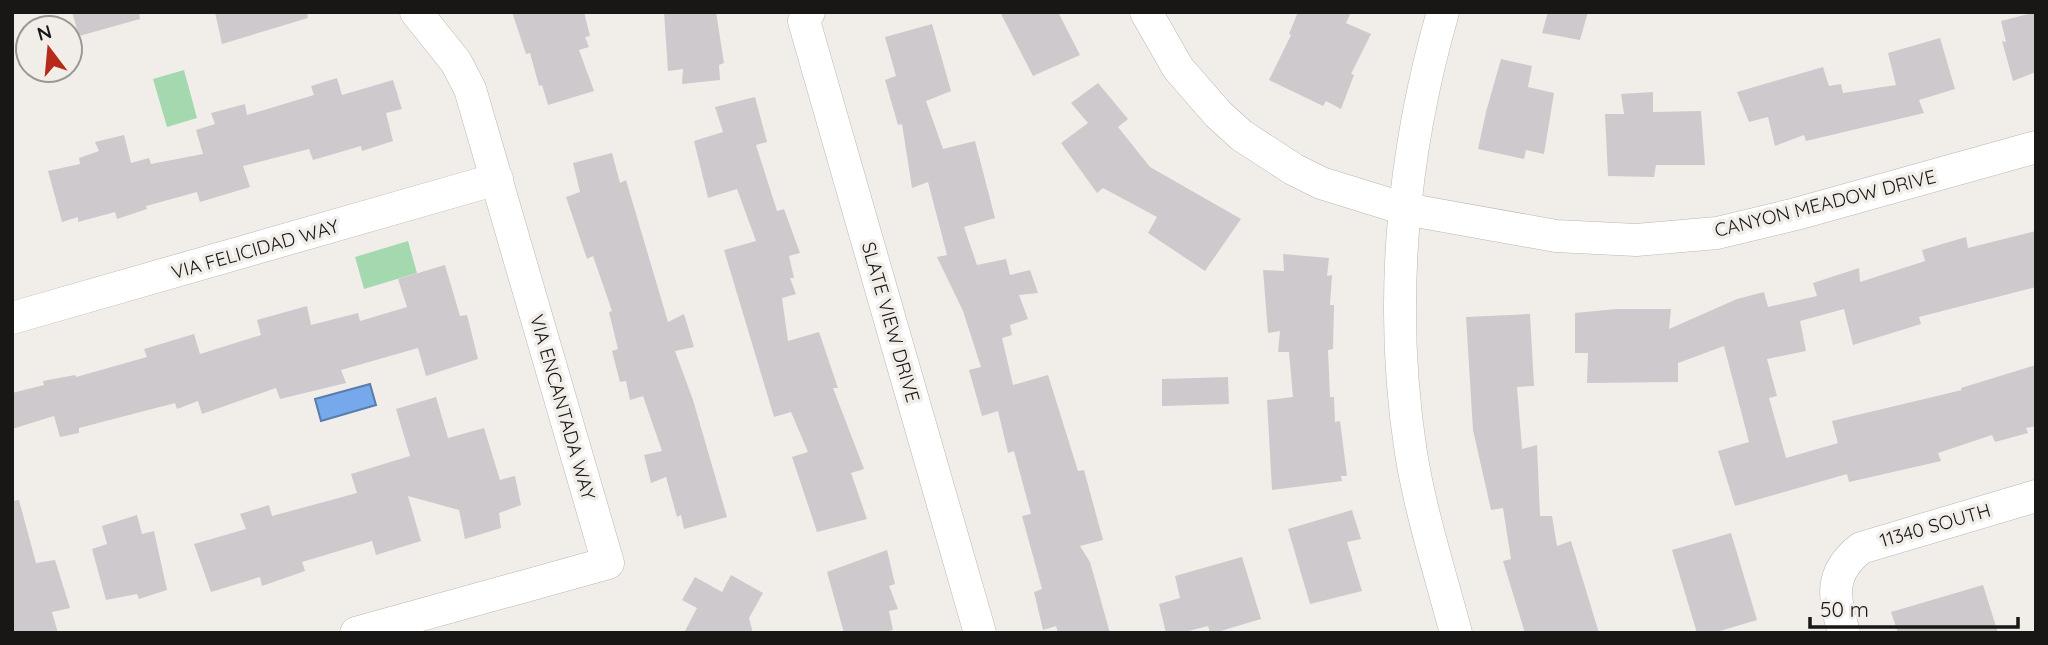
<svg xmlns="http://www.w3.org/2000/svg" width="2048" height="645" viewBox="0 0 2048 645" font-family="Quicksand,sans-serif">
	<rect width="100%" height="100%" fill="#f1eee9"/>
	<path fill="#a4d9af" d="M184,70l13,48 -30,9 -14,-48z
		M408,241l9,32 -53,16 -9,-32z"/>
	<path fill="#75a9eb" stroke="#597dab" stroke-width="2" d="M370,384l6,21 -55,16 -6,-22z"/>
	<path fill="#cec9cd" d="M72,12h67l1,7 -61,17z
		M215,12h92l1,6 -86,26z
		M512,12h72l6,24 -5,1 4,10 -10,3 15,41 -46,14 -6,-20 -3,1 -9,-33 -4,1z
		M664,12h52l8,51 -5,2 1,15 -38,4 1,-15 -15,2z
		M1000,12h58l22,43 -47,21z
		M1298,12h53l-5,11 25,11 -20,40 3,1 -13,34 -15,-8 -3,5 -54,-26 22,-45 -2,-1z
		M1548,12h40l-8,28 -38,-7z
		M2036,12v60l-23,9 -11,-40 4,1 -5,-21z
		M932,24l19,67 -25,10 17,48 32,-8 20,77 -31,9 13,38 29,-6 4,16 20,-5 8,23 -19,2 9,24 -18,6 2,10 -10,3 11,47 35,-10 30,96 6,-1 19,70 -23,6 10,16 20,71h-52l-2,-7 -13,4 -9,-38 8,-3 -20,-73 9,-2 -17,-63 -6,2 -10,-42 -16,5 -13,-46 12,-3 -18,-56 -26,-54 10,-2 -19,-73 -16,6 -10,-64 -4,1 -13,-45 11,-4 -11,-39z
		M1940,38l15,51 -36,11 5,13 -118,28 -2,-6 -29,11 -7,-29 -19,5 -12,-30 86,-25 6,19 12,-2 2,9 53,-8 -8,-32z
		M1501,59l31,7 -4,21 26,6 -10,61 -18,-4 -2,9 -46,-10 8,-37z
		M337,78l5,17 51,-15 9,29 -16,4 7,28 -31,10 -1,-5 -48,14 -4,-11 -66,17 7,21 -50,15 -3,-10 -51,14 1,3 -30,10 -2,-7 -37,10v-5l-16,5 -14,-51 32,-7 -1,-6 20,-7 -4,-9 29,-7 7,28 18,-5 2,6 52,-10 -7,-24 19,-6 -4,-11 34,-9 2,11 67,-20 -3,-9z
		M1098,83l30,36 -10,8 32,40 91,52 -36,52 -57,-38 9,-16 -54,-29 -6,5 -36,-50 27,-20 -17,-20z
		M1653,92v20l48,-1 4,54h-49l-2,12 -46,-1 -3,-62h19l-3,-20z
		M755,97l12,45 -11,3 21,66 7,-2 16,44 -11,3 5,22h-4l6,16 -14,4 6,43 31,-9 19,56h-5l31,81 -13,4 16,46 -50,13 -25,-75 16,-5 -17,-40 -17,5 -50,-167 32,-9 -19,-52 -29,9 -14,-57 29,-9 -8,-25z
		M612,153l8,30 6,-3 42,142 16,-8 10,33 -19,4 18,49 34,117 -43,12 -3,-14 -4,2 -11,-40 -15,6 -7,-28 18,-4 -19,-55 -13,4 -4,-19 -6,1 -8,-31 6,-2 -9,-37 3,-1 -19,-55 -6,3 -21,-62 14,-5 -7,-29z
		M2036,231v56l-117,30 2,7 -68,21 -9,-36 -44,12 6,30 -39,8 10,37 -8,2 17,60 52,-15 -6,-22 130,-31 -1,-2 75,-23v61l-10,2 2,5 -33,9 -3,-7 -54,18 3,8 -92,21 -2,-8 -112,32 -17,-55 31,-9 -25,-96 -46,17v19l-91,1 1,-30h-13v-40l41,-4h55l-2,20 68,-30 27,-7 4,15 49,-11 -4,-13 46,-15 1,14 65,-21 -3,-11 44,-13 2,11z
		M1283,254l46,4 -2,18 5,-1 -2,30h4l-1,44 -5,1 2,47h4l1,25 5,-1 7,55h-6l1,5 -70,9 -5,-90 26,-3 -4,-45h-11l2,-21 -12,2 -5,-63 21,1z
		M445,265l15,51 7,-1 11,44 -52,17 -8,-28 -77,22 5,13 -66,16 -4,-11 -74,26 -4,-13 -21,8 -2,-6 -96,25v5l-19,4 -6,-21 -42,13v-36l32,-8 -1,-4 32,-6 1,2 71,-20 -3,-8 50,-15 6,20 61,-19 -4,-15 50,-14 4,19 47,-12 2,8 47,-14 -9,-28z
		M1530,314l4,72 -17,1 5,62 15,-4 3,71h12l5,30 14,-5 28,92h-74l-22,-72 8,-2 -8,-51 -12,2 -18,-80 -7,-113z
		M1228,377l1,27 -67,2v-27z
		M436,397l12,41 36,-10 16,52 15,-4 6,29 -22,8 2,15 -36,11 -6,-29 -51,-14 13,45 -45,14 -4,-14 -70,21 3,9 -43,15 -2,-9 -49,15 -17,-48 52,-15 -6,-15 29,-9 3,11 85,-23 -6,-19 59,-18 -14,-47z
		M19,500l17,63 19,-3 15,48 -18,4 6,21h-46v-132z
		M1352,510l9,29 -14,3 15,49 -52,13 -22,-75z
		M137,515l5,19 12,-3 13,59 -28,9 -2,-5 -31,6 -14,-51 15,-5 -5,-18z
		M1731,533l26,87 -44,13h-16l-25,-83z
		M887,550l8,34 -6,2 9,23 -9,2 4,19 -12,3h-37l-17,-61z
		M1242,557l19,62 -47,14h-4l-2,-7 -27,7h-15l-7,-29 21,-6 -5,-22z
		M731,575l32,18 -14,25 4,15h-69l13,-25 -15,-8 13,-23 27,15z
		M1983,585l15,48h-100l-7,-21z"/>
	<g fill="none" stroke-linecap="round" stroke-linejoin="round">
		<defs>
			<path id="street" d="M809,12l-5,9 176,612
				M1146,12l32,56 40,46 23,21 52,34 28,14 84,26 151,27 80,4 81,-7 79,-19 240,-67
				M1443,12c-41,142 -55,294 -32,441 10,61 29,120 45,180
				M12,318l485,-139
				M356,633l252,-70 -138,-474 -14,-27 -40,-50
				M1844,633c-10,-36 -16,-59 17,-85l175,-52"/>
		</defs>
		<use href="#street" stroke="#bab7b2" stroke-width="33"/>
		<use href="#street" stroke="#fff" stroke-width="32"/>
	</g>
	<g text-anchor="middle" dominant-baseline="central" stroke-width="7" stroke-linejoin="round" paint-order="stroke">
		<g font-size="19" fill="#181715" stroke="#f1eee9">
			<text transform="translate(1825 203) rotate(-14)">CANYON MEADOW DRIVE</text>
			<text transform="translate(255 249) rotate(-16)">VIA FELICIDAD WAY</text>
			<text transform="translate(891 322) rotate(74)">SLATE VIEW DRIVE</text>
			<text transform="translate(563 407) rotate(74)">VIA ENCANTADA WAY</text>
			<text transform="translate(1935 525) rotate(-16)">11340 SOUTH</text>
		</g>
	</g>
	<rect width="2048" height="645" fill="none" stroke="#181715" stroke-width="28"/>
	<g transform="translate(49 49) rotate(344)"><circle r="33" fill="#f1eee9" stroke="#9a9894" stroke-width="2"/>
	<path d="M0-5L12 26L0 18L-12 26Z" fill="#b72a19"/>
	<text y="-10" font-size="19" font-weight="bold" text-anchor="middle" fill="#181715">N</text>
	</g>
	<path d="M1810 617v10h208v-10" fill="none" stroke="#181715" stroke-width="3.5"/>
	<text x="1820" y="617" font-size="21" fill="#181715" stroke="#f1eee9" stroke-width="5" paint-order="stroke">50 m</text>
</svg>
